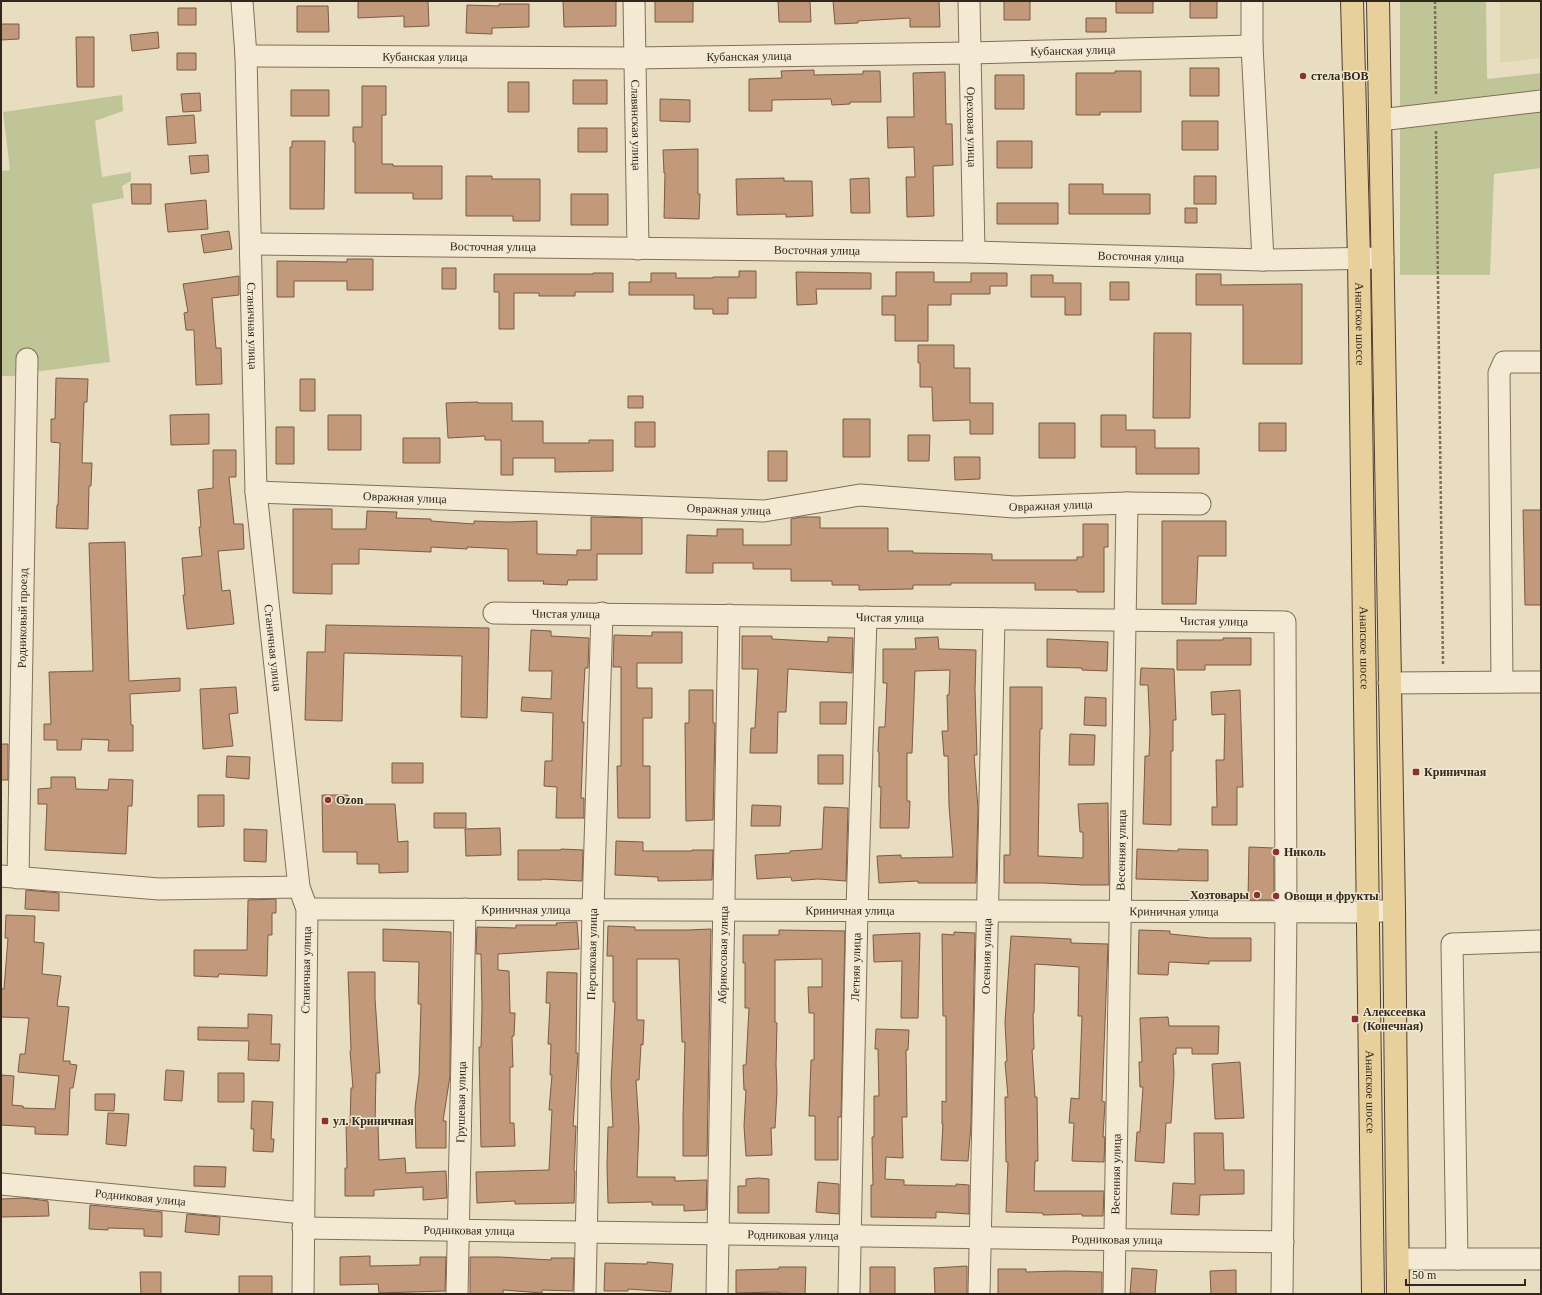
<svg xmlns="http://www.w3.org/2000/svg" width="1542" height="1295" viewBox="0 0 1542 1295" font-family="'Times New Roman',serif">
	<rect width="100%" height="100%" fill="#e8ddc1"/>
	<path fill="#ddd5b0" d="M1500,1h41v57l-41,5z"/>
	<path fill="#bfc597" d="M1400,1h86l1,78 54,-6v95l-47,6 -4,101h-90z
		M122,95l1,16 -28,10 7,56 29,-5v9l-9,5 2,12 -32,6 18,158 -76,10 -14,4h-19v-205l9,-1 -7,-58z"/>
	<path fill="#c2997b" stroke="#7c5a43" d="M358,1h70l1,25 -25,1v-11l-46,2z
		M563,1h53v25l-52,1z
		M655,1h38v21h-38z
		M778,1h32l1,21h-32z
		M833,1h106l1,26h-30v-9l-52,3v2l-23,1z
		M1004,1h26v19h-26z
		M1116,1h37v12h-37z
		M1190,1h27v17h-27z
		M499,4h30v23l-37,1v6l-26,-1 1,-28 32,1z
		M297,6h31l1,26h-32z
		M178,8h18v17h-18z
		M1086,18h20v14h-20z
		M1,24h18v15l-18,1z
		M158,32l1,16 -27,3 -2,-16z
		M76,37h18v50h-17z
		M177,53h19v17h-19z
		M1190,68h29v28h-29z
		M814,70v5l49,-1v-3h17l1,31h-31v2l-18,1 -1,-6 -59,1v11h-23v-32l33,-1 -1,-7z
		M1115,71h26v41h-41v3h-24v-42h39z
		M945,72l1,52h6l1,41 -20,1 1,50 -27,1 -1,-40h9l-1,-30 -26,1 -1,-31h27l-1,-44z
		M995,75h29v34h-29z
		M573,80h34v24h-34z
		M508,82h21v30h-21z
		M362,86h24v29h-4v49h11v2h49v33h-29v-6h-58v-51h-2v-15h9z
		M291,90h38v26h-38z
		M200,93l1,18 -18,1 -2,-18z
		M660,99l30,1v22l-30,-1z
		M194,115l2,28 -28,2 -2,-28z
		M1182,121h36v29h-36z
		M578,128h29v24h-29z
		M292,141h33l-1,68h-34v-62h2z
		M997,141h35v27h-35z
		M698,149v45h2l-1,25 -35,-1 1,-45h-1l-1,-23z
		M208,155l1,17 -18,2 -2,-18z
		M466,176h26v3h48v42h-27v-5h-47z
		M1194,176h22v28h-22z
		M784,178v3h28l1,35 -27,1v-3l-49,1 -1,-36z
		M869,178l1,35h-19l-1,-34z
		M131,184h20v20h-19z
		M1069,184h34v10h47v20h-81z
		M571,194h37v31h-37z
		M206,200l2,29 -40,3 -3,-28z
		M997,203h61v21h-61z
		M1185,208h12v15h-12z
		M229,231l3,18 -28,4 -3,-18z
		M347,259h26v31h-26v-9h-53v16h-17v-36l70,1z
		M442,268h14v21h-14z
		M739,271h17v27h-28v16h-15v-5h-19v-14h-65v-13h22v-9h25v5h37v-1h26z
		M796,272l75,1v16h-55l1,15 -20,1z
		M896,272h38v10h37v-9h36v13h-17v8h-39v11h-23v36h-33v-26h-13v-19h14z
		M593,273h20v19h-38v4h-36v-3h-25v36h-15v-37h-5v-18h99z
		M1196,274h25v11l81,-1v80h-59v-59h-47z
		M1031,275h22v8h28v32h-16v-18h-34z
		M239,276v19l-27,3 4,50h5l1,36 -26,1 -2,-55h-8l-2,-17 4,-1 -5,-28z
		M1110,282h19v18h-19z
		M1154,333h37l-1,85h-37z
		M918,345h36v23h16v35h23v31h-23v-14l-37,1 -1,-34h-12v-24h-2z
		M56,378l32,1 -1,23h-3l-2,61h10l-1,23h-2l-1,43 -32,-1 1,-23h1l2,-62 -9,-1v-23h4z
		M300,379h15v32h-15z
		M628,396h15v12h-15z
		M478,402v1h34v18h31v22h46v-3h24v31l-58,1v-14h-42v17h-12v-35h-16v-4l-37,2 -2,-35z
		M209,414v30l-38,1 -1,-30z
		M328,415h33v35h-33z
		M1101,415h25v15h29v18h44v26h-63v-27h-35z
		M843,419h27v38h-27z
		M635,422h20v25h-20z
		M1039,423h36v35h-36z
		M1259,423h27v28h-27z
		M276,427h18v37h-18z
		M908,435h22l-1,26h-21z
		M403,438h37v25h-37z
		M213,450h23v27h-7l5,47h9l1,25 -26,2 4,40 8,-1 4,34 -47,5 -4,-34h2l-3,-37 20,-2 -3,-29h2l-3,-37 15,-2z
		M768,451h19v30h-19z
		M954,457h26v22l-25,1z
		M293,509h39v20h34l1,-18 30,1 -1,6 35,1v2l43,3v-3l34,1 29,-1v33l40,1v-5h14v-33l51,1v36h-45v26h-29l-1,5 -24,-1 1,-3h-36v-32l-41,-2v2l-36,-2v5l-72,-3v15h-27v30l-39,-1z
		M1523,510h18v95h-16z
		M801,517h19v11h68v23h25v2l79,1v6h85v-3h6v-33h25v23h-4v45h-27v-2h-42v-7h-84v2h-38v4l-54,1v-5h-27v-4h-41v-12h-38v-6h-40v10h-27l1,-38 30,1v-7h26v16h48v-26z
		M1162,521h64v35h-28l-2,48h-34z
		M125,542l4,139 51,-3v13l-50,3 1,31h2v26h-25l1,-11 -27,-1 -1,11h-24v-10h-13v-16h7l-2,-52 44,-1 -4,-128z
		M326,625l163,3 -2,90 -26,-1 1,-61 -118,-3 -2,68 -37,-1 2,-68h18z
		M531,630l20,1v5l38,2 -1,30h-3l-3,54h2l-3,76h3v20h-28l1,-31 -13,-1 1,-25h7l1,-48 -32,-2 1,-14 29,2 1,-28h-23z
		M652,632h30v31h-45v25h15v30h-9v48h7v52h-32l-1,-52h4v-99h-8l1,-32 38,1z
		M742,636h30v3l56,3v-5l25,1 -1,35 -64,-4 -2,43h-8l-1,41h-27l1,-25h4l3,-59h-16z
		M938,637l1,12 37,1 -1,40 2,65h-3l4,53 -2,75h-58v-2l-39,2 -2,-27 24,-1v3l52,-1 -4,-51 -1,-50h-4l-2,-25h6l-1,-36h2l1,-25 -35,1 -3,82h-5v48h3l-1,27h-29l1,-41h-2v-35h-1l1,-25h6l2,-44h-4v-34h33l-1,-11z
		M1223,638h28v27h-46v5h-28v-30h46z
		M1047,639l61,3 -1,29 -25,-1v-2l-35,-1z
		M1141,668l33,1 2,51h-3v31h-2v74l-28,-1 2,-68h4l1,-25 -2,-46h-8z
		M236,687l2,26 -9,1 4,32 -30,3 -3,-60z
		M1010,687h32v42h-2l-2,127 45,2v-26h-3l-2,-28 30,-1 1,82h-26l-40,-2h-39v-28h6z
		M689,690h24v33h2l-2,97 -27,1 -1,-98h4z
		M1240,690l3,97h-6v38h-25v-18h5l-1,-47h8l1,-46 -13,1 -1,-23z
		M1085,697l21,1v28l-22,-1z
		M820,702h27l-1,22h-26z
		M1070,734l25,1 -1,30h-25z
		M1,744h7v36h-7z
		M818,755h25v29h-25z
		M227,756l23,1 -1,22 -23,-2z
		M392,763h31v20h-31z
		M51,777h24l1,12 32,1 1,-11 24,1 -1,26h-4l-2,48 -81,-4 2,-46h-9v-15l13,-1z
		M198,795h26v31l-26,1z
		M322,795h26v9h47l3,38 10,-1v31l-29,1v-9h-22v-12h-34z
		M752,805l29,1 -1,20h-29z
		M824,807l24,1 -2,73 -28,-2 -26,2 -1,-4 -34,2 -2,-24 35,-2v-2l32,-2z
		M434,813h32v15h-32z
		M500,828l1,27 -35,1 -1,-27z
		M244,829l23,1 -1,32 -22,-1z
		M616,841l27,1v9h49v-1h21l-1,30 -54,1v-4l-43,-2z
		M1249,847l25,1v52h-26z
		M561,849l22,1 -1,31 -40,-2v1h-24v-30h43z
		M1137,849l41,2v-2l30,1v31l-72,-2z
		M26,890l33,3v18l-34,-2z
		M276,899v14h-4v22h-4l-1,41 -48,-2 -1,3 -24,-1v-26h53l1,-50z
		M6,915l29,1 -1,26 10,1 -2,31 19,2 -4,30 12,1 -6,54h7v3l7,1 -4,23h-3l-2,47 -33,-1v-7l-34,-2v-50l13,1 -2,29 11,1v2l32,1 4,-33 -41,-4 2,-18h5l4,-36 -28,-1v-28h3l4,-51h-3z
		M577,922l2,27 -81,5v16l11,1 1,42h5l-1,23h-2l1,31h-3v56h4l1,23 -34,1 -2,-100h2l1,-39 -1,-54h-5l1,-27 39,1v-3h41l-1,-2z
		M608,926l27,1v3h53l23,-1 -4,227h-24v-38l2,-76h-3l-3,-83h-42v61h7l-1,25 -2,-1 -2,36h-3l3,48 -2,49h38v4l32,-1 -1,30 -22,1v-6h-32v-3l-44,1 -1,-38 1,-38h5l-2,-43 4,-82h-2v-46h-6z
		M383,929l68,3 -1,144 -7,45h3v27h-30l-1,-40 4,-32 2,-72h-3l1,-42 -36,-1z
		M779,930l66,1 -4,186h-3v43h-23v-44h-6l2,-56h3v-47h-5l-1,-26h14v-28l-47,1v62l2,1 -1,41 1,27 -2,37h-4l1,27 -26,1 -2,-30 2,-36h-2l-1,-25h3l3,-57h-4v-45h-2v-28h36z
		M1139,930l31,1v3l40,4h41v23h-42v3l-40,-2 -1,13 -30,-1z
		M954,932l21,1 -4,192 -3,36 -27,-1 2,-36h-1v-23l4,1v-86h-3l-1,-82 12,1z
		M920,933l-2,85h-17l1,-57 -28,1 -1,-27z
		M1011,936l60,3v4l37,1 -6,157 3,1 -2,35h2l-1,25 -32,-1 2,-38h-5l2,-25 8,1 3,-83h-4l1,-49 -44,-3 -1,49h-1l1,36 -2,1 3,47h2l1,64h-3l-1,30h70l-1,25h-21v-2l-39,1v-2l-37,-1 2,-50h-2l-1,-65h3l-3,-35 2,-1 -2,-39z
		M348,972h27v26l5,75h-4l-1,51h3l1,36 26,-2 1,15 40,-2 1,27 -24,2v-13l-49,3v6h-29v-28h2l-1,-43h4l1,-37h2l-3,-37h1z
		M547,972l30,1 -1,80h2l-5,73h3l-2,45h1l-1,32 -59,1v-3l-38,2 -1,-31 73,-2 3,-60h-3l3,-35h-2l1,-31h-3l2,-41h-4z
		M248,1014l24,1 -1,29h9l-1,17 -31,-1 1,-19 -51,-1v-13l50,1z
		M1168,1017l1,9h50l-1,28h-26v-6h-16v6h-3l1,20 -3,49h-5l-2,40 -29,-2 2,-29h3l3,-45h-3l-1,-25h3l-2,-44z
		M876,1029l33,1 -1,20h-2l1,67h-5l1,41 -17,-1 -1,22 19,1v5l52,1v-2l13,1v29l-33,-2v6l-65,-1v-32h2l-1,-48h2v-41h5l-1,-47h-3z
		M1240,1062l4,56 -29,1 -3,-55z
		M166,1070l18,1 -2,30 -18,-1z
		M218,1073h26v29h-26z
		M95,1094h20l-1,17 -19,-1z
		M252,1101l21,1 -2,37h3l-1,13 -20,-1 1,-22h-3z
		M108,1113l21,1 -3,32 -20,-2z
		M1194,1133h29l1,37h20v24l-44,1 -1,20 -28,-1 2,-31 22,1z
		M194,1166l32,1 -1,20 -31,-1z
		M758,1178l11,1v34h-31v-27h8v-7z
		M818,1182l21,2v30l-23,-2z
		M24,1198l24,3 1,15 -48,1v-18z
		M90,1205l72,7v25l-18,-1v-7l-36,-1v2l-19,-1z
		M187,1214l33,3 -1,18 -34,-3z
		M370,1256v10l50,-1v-8h26l-1,34 -66,2 -1,-9 -38,1v-28z
		M470,1257h30l51,3v-2h23l-1,33 -31,-1v3l-39,-3v4h-33z
		M647,1262l26,2 -2,28 -43,-3v2h-24l1,-28 42,1z
		M967,1266v28h-32l-1,-26z
		M779,1267h27l-1,27 -27,-1v-1l-42,1v-23l43,-1z
		M870,1267h25v27h-25z
		M1132,1268l25,2 -2,24 -25,-1z
		M998,1269h28v3l39,-1 37,1v22h-104z
		M1236,1270v24h-25l-1,-23z
		M140,1272h21v22h-20z
		M239,1276h33v18h-33z"/>
	<g fill="none" stroke-linecap="round" stroke-linejoin="round">
		<defs>
			<g id="minor">
				<path id="s1" d="M242,1l4,55 10,436 43,395 8,22 -4,385"/>
				<path id="s2" d="M634,1l4,248"/>
				<path id="s3" d="M969,1l5,251"/>
				<path d="M1252,1v45l11,214"/>
				<path id="s4" d="M246,56l389,2 335,-5 282,-7"/>
				<path d="M1380,120l161,-19"/>
				<path id="s5" d="M251,244l723,8 289,8 120,-2"/>
				<path id="s6" d="M256,492l508,19 96,-16 154,12 113,-4 73,1"/>
				<path id="s7" d="M494,613l791,9 1,289 -4,383"/>
				<path d="M1502,682l-3,-309 5,-11h37"/>
				<path d="M1389,683l152,-1"/>
				<path d="M1,876l158,13 140,-2"/>
				<path id="s8" d="M18,878l9,-519"/>
				<path id="s9" d="M307,909l1061,3 26,-2"/>
				<path id="s10" d="M1,1184l302,29"/>
				<path id="s11" d="M303,1228l980,14"/>
				<path d="M1398,1259h143"/>
				<path d="M1457,1259l-5,-315 89,-3"/>
				<path id="s12" d="M457,1294l8,-385"/>
				<path id="s13" d="M585,1294l8,-384 9,-297"/>
				<path id="s14" d="M717,1294l12,-679"/>
				<path id="s15" d="M849,1294l8,-384 9,-293"/>
				<path id="s16" d="M979,1294l15,-675"/>
				<path id="s17" d="M1114,1294l13,-791"/>
			</g>
			<g id="major">
				<path id="s18" d="M1352,1l7,258 14,1035"/>
				<path d="M1378,1l16,909 4,384"/>
			</g>
		</defs>
		<use href="#minor" stroke="#806e5b" stroke-width="23"/>
		<use href="#major" stroke="#4e3d2f" stroke-width="24"/>
		<path stroke="#806e5b" stroke-width="2.5" stroke-dasharray="3 2" stroke-linecap="butt" d="M1435,1l1,95
			M1436,131l7,533"/>
		<use href="#minor" stroke="#f4ead3" stroke-width="21"/>
		<use href="#major" stroke="#e8d09c" stroke-width="22"/>
	</g>
	<g fill="#883232" stroke="#f0e7d0" stroke-width="1.5">
		<circle cx="1303" cy="76" r="4"/>
		<rect x="1412" y="768" width="8" height="8" rx="2"/>
		<circle cx="328" cy="800" r="4"/>
		<circle cx="1276" cy="852" r="4"/>
		<circle cx="1257" cy="895" r="4"/>
		<circle cx="1276" cy="896" r="4"/>
		<rect x="1351" y="1015" width="8" height="8" rx="2"/>
		<rect x="321" y="1117" width="8" height="8" rx="2"/>
	</g>
	<g text-anchor="middle" dominant-baseline="central" stroke-width="3" stroke-linejoin="round" paint-order="stroke">
		<g font-size="12" fill="#31271d" stroke="#f0e7d0">
			<text stroke="none"><textPath href="#s4" startOffset="827">Кубанская улица</textPath></text>
			<text stroke="none"><textPath href="#s4" startOffset="179">Кубанская улица</textPath></text>
			<text stroke="none"><textPath href="#s4" startOffset="503">Кубанская улица</textPath></text>
			<text stroke="none"><textPath href="#s2" startOffset="124">Славянская улица</textPath></text>
			<text stroke="none"><textPath href="#s3" startOffset="126">Ореховая улица</textPath></text>
			<text stroke="none"><textPath href="#s5" startOffset="242">Восточная улица</textPath></text>
			<text stroke="none"><textPath href="#s5" startOffset="566">Восточная улица</textPath></text>
			<text stroke="none"><textPath href="#s5" startOffset="890">Восточная улица</textPath></text>
			<text stroke="none"><textPath href="#s18" startOffset="323">Анапское шоссе</textPath></text>
			<text stroke="none"><textPath href="#s1" startOffset="325">Станичная улица</textPath></text>
			<text stroke="none"><textPath href="#s6" startOffset="149">Овражная улица</textPath></text>
			<text stroke="none"><textPath href="#s6" startOffset="797">Овражная улица</textPath></text>
			<text stroke="none"><textPath href="#s6" startOffset="473">Овражная улица</textPath></text>
			<text stroke="none"><textPath href="#s7" startOffset="72">Чистая улица</textPath></text>
			<text stroke="none"><textPath href="#s7" startOffset="396">Чистая улица</textPath></text>
			<text stroke="none"><textPath href="#s8" startOffset="260">Родниковый проезд</textPath></text>
			<text stroke="none"><textPath href="#s7" startOffset="720">Чистая улица</textPath></text>
			<text stroke="none"><textPath href="#s18" startOffset="647">Анапское шоссе</textPath></text>
			<text stroke="none"><textPath href="#s1" startOffset="648">Станичная улица</textPath></text>
			<text stroke="none"><textPath href="#s17" startOffset="444">Весенняя улица</textPath></text>
			<text stroke="none"><textPath href="#s9" startOffset="219">Криничная улица</textPath></text>
			<text stroke="none"><textPath href="#s9" startOffset="543">Криничная улица</textPath></text>
			<text stroke="none"><textPath href="#s9" startOffset="867">Криничная улица</textPath></text>
			<text stroke="none"><textPath href="#s13" startOffset="340">Персиковая улица</textPath></text>
			<text stroke="none"><textPath href="#s14" startOffset="339">Абрикосовая улица</textPath></text>
			<text stroke="none"><textPath href="#s16" startOffset="338">Осенняя улица</textPath></text>
			<text stroke="none"><textPath href="#s15" startOffset="327">Летняя улица</textPath></text>
			<text transform="translate(306 970) rotate(-89)">Станичная улица</text>
			<text stroke="none"><textPath href="#s18" startOffset="1091">Анапское шоссе</textPath></text>
			<text stroke="none"><textPath href="#s12" startOffset="192">Грушевая улица</textPath></text>
			<text stroke="none"><textPath href="#s17" startOffset="120">Весенняя улица</textPath></text>
			<text stroke="none"><textPath href="#s10" startOffset="140">Родниковая улица</textPath></text>
			<text stroke="none"><textPath href="#s11" startOffset="166">Родниковая улица</textPath></text>
			<text stroke="none"><textPath href="#s11" startOffset="490">Родниковая улица</textPath></text>
			<text stroke="none"><textPath href="#s11" startOffset="814">Родниковая улица</textPath></text>
		</g>
		<g font-size="12" font-weight="bold" fill="#31271d" stroke="#f0e7d0" text-anchor="start">
			<text x="1311" y="76">стела ВОВ</text>
			<text x="1424" y="772">Криничная</text>
			<text x="336" y="800">Ozon</text>
			<text x="1284" y="852">Николь</text>
			<text x="1249" y="895" text-anchor="end">Хозтовары</text>
			<text x="1284" y="896">Овощи и фрукты</text>
			<text x="1363" y="1012">Алексеевка<tspan x="1363" dy="14">(Конечная)</tspan></text>
			<text x="333" y="1121">ул. Криничная</text>
		</g>
	</g>
	<rect width="1542" height="1295" fill="none" stroke="#31271d" stroke-width="4"/>
	<path d="M1406 1279v6h119v-6" fill="none" stroke="#31271d" stroke-width="2"/>
	<text x="1412" y="1279" font-size="12" fill="#31271d" stroke="#f0e7d0" stroke-width="3" paint-order="stroke">50 m</text>
</svg>
